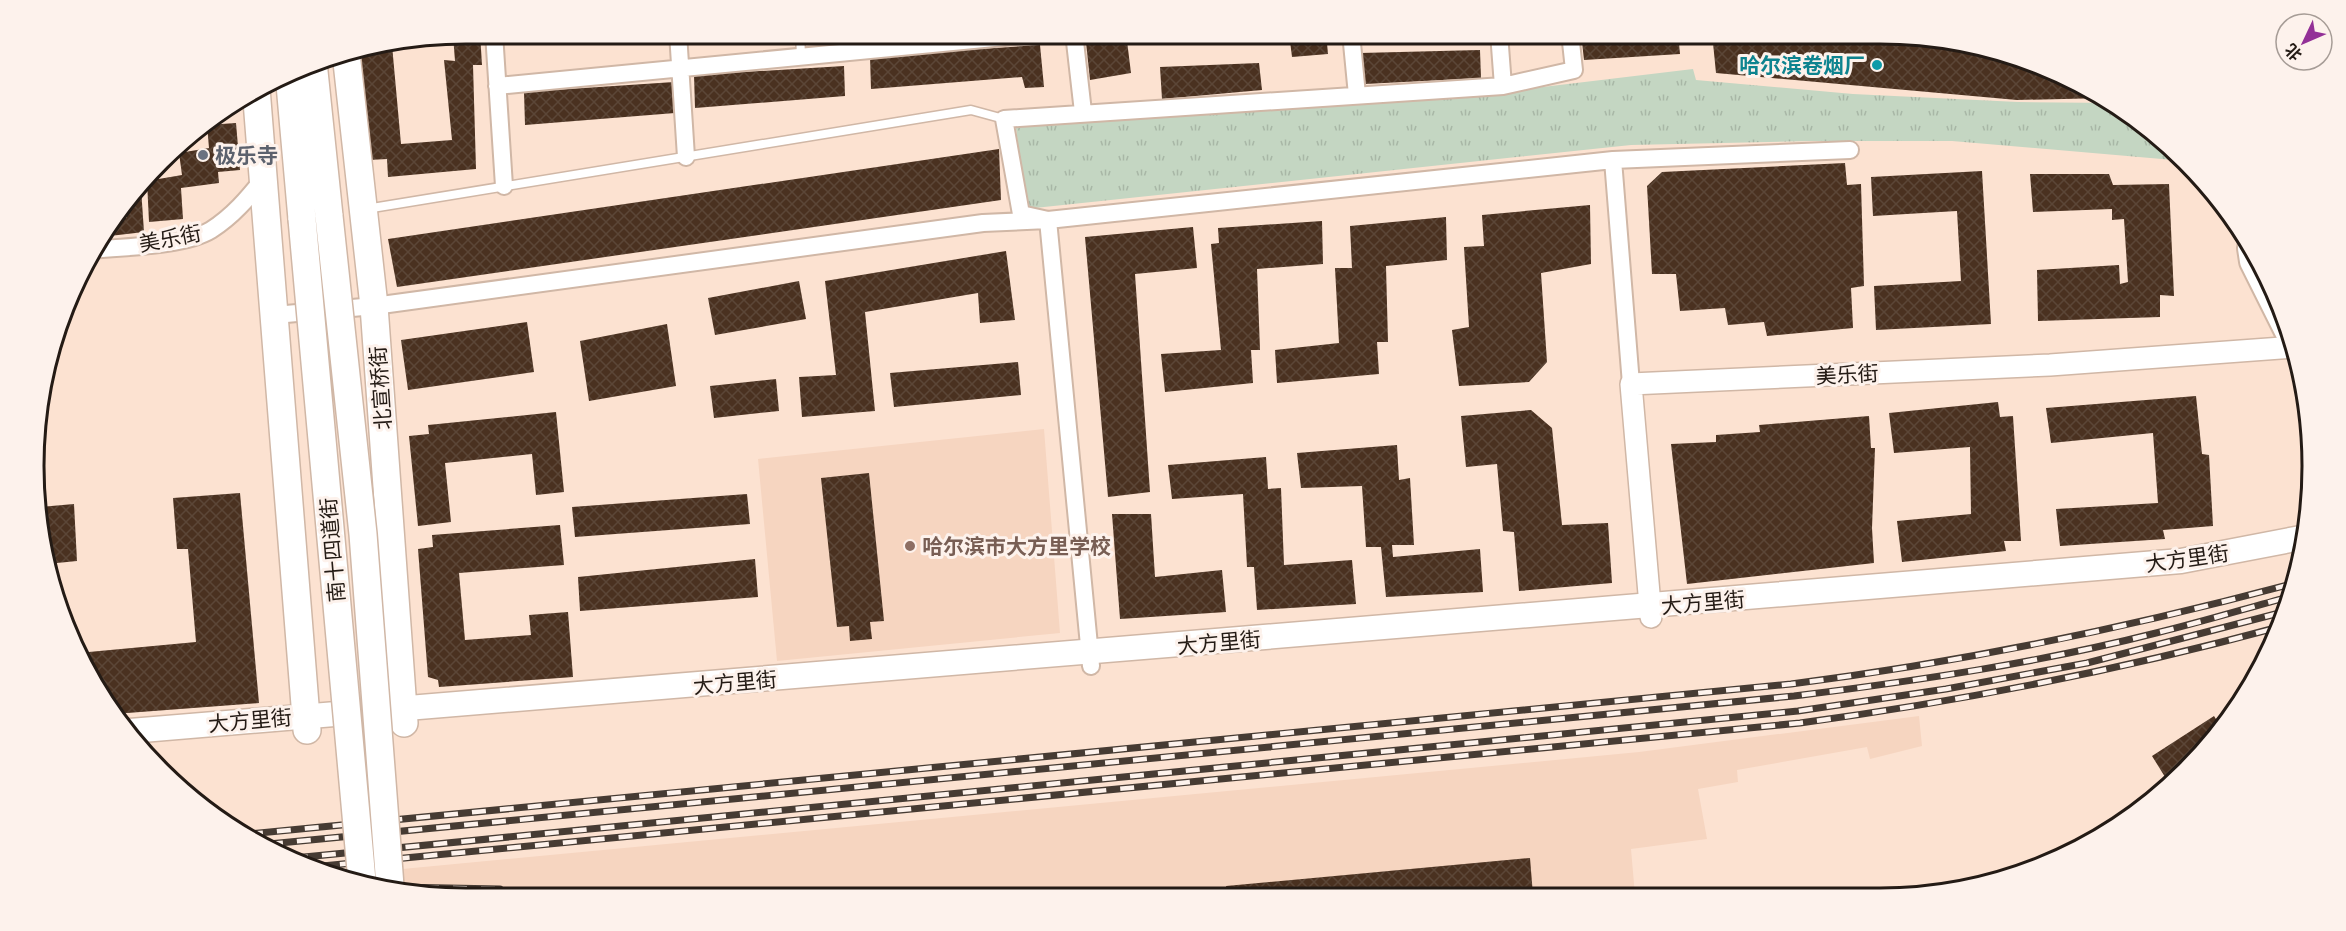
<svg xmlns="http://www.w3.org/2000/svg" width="2346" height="931" viewBox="0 0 2346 931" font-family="Manrope,'Noto Sans SC',sans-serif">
	<defs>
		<pattern id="grass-tufts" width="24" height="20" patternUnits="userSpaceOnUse" patternTransform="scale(1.5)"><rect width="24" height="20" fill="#c4d6c2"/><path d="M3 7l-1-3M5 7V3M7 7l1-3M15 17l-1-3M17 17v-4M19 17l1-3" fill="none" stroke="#a8b7a6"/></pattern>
		<pattern id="building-cross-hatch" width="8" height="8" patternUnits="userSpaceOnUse" patternTransform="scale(1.5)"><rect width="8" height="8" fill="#4a3120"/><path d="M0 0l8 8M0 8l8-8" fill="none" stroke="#5b4637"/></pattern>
	</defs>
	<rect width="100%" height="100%" fill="#fce2d1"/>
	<path fill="#f6d5c0" d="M1044,429l16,204 -283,28 -19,-202z
		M1919,716l3,30 -52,13 -3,-12 -130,23 1,12 -40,7 9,50 -76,10 4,46 -1169,3 -137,-22 1310,-124z"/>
	<path fill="url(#grass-tufts)" d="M1693,69l3,11 157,14 165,8 96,1 51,37 20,21 -233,-20h-140l-181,4 -606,64 -9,-82 493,-36z"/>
	<path fill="url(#building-cross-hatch)" d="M466,33h14l2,32h-9l3,104 -88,8 -1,-18 -18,1 -9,-110 32,-5 9,99 51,-4 -8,-80 11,1 -2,-26z
		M1085,33h41l5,40 -41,7z
		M1289,33h37l2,21 -36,3z
		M1509,33h38v2l-38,3z
		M1581,33h97l2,21 -96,6z
		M1712,33h168l139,23 87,42 -89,2 -301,-27z
		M1040,45l4,42 -19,1 -3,-11 -151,12 -1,-33z
		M1480,50l1,28 -116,6 -5,-31z
		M1259,63l3,27 -100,9 -2,-32z
		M844,66l1,30 -150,12 -1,-33z
		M674,82l1,31 -150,12 -1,-33z
		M236,123l4,47 -22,2 1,11 -38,5 2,31 -34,3 -2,-41 35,-6 -3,-22 30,-5 -2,-23z
		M999,149l2,51 -604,87 -9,-48z
		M1845,163l2,22 14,-1 3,102 -13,2 2,40 -86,8 -3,-14 -36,3 -3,-17 -45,3 -4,-37h-24l-5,-88 15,-14z
		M1982,171l9,153 -115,6 -2,-44 87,-5 -4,-70 -84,5 -2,-39z
		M2030,174h79l4,11 56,-1 5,112 -14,-1v22l-122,4 -1,-51 82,-5 1,19 8,-2 -4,-63 -12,1v-11l-79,3z
		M141,188l3,44 -43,5 15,-18 11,-1 -1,-12z
		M1590,205l1,59 -50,9 6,89 -18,20 -70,4 -7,-56 17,-3 -5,-80 20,-1 -2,-31z
		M1446,217l1,43 -61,6 2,76h-11l2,32 -102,9 -2,-33 64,-7 -4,-75h17l-2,-42z
		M1322,221l1,43 -66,5 3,81h-9l2,33 -88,9 -4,-38 60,-4 -10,-106 8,-1 -1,-15z
		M1193,227l4,41 -62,6 15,218 -42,5 -23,-260z
		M1006,251l9,69 -35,3 -2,-30 -113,19 10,99 -73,6 -3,-40 37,-2 -11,-94z
		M799,281l7,38 -91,16 -7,-37z
		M527,322l7,50 -126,18 -7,-50z
		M667,324l9,62 -87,15 -9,-60z
		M1018,362l3,33 -127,12 -4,-34z
		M776,379l3,32 -65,7 -4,-32z
		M2196,396l6,58 7,1 4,71 -50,4 2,9 -105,7 -4,-37 102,-6 -5,-70 -102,10 -5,-35z
		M1998,402l2,15 13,-1 8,125h-17l2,10 -104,11 -5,-41 74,-7 -1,-67 -76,6 -5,-40z
		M1531,410l21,18 10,97 46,-2 4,60 -93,8 -5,-59 -11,-1 -6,-67 -31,3 -5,-51z
		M556,412l8,80 -28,3 -4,-41 -87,9 6,59 -33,4 -9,-90 20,-2 -1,-9z
		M1869,416l2,32h4l-3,80 2,35 -187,21 -16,-140 45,-2v-7l44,-3 -1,-7z
		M1397,445l2,35 11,-2 4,67h-22l1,12 87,-8 3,43 -97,5 -5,-50h-15l-4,-61 -61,2 -4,-35z
		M1266,457l2,32 13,-1 3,77 68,-5 4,44 -99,6 -3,-43h-7l-4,-73 -71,5 -4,-34z
		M869,473l15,148 -14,1 2,17 -22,2 -1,-15 -12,1 -16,-149z
		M240,493l19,210 -145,11 -8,-9 -28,-52 118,-11 -8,-93h-11l-4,-51z
		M747,494l3,30 -175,13 -3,-30z
		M74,504l3,57 -20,2 4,51 -20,-64 -1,-43z
		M1112,514h39l4,63 67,-7 4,42 -106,7z
		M560,525l4,40 -105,8 6,67 66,-5 -2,-20 39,-3 5,65 -134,10 -1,-7 -10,-3 -10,-128 15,-2 -1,-12z
		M755,559l3,38 -178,14 -2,-34z
		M2214,716l7,11 -51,58 -18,-29z
		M1530,858l3,37 -306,1 -1,-10z"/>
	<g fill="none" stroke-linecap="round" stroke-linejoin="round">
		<defs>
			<path id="service" d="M800,33l1,23
				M366,209l605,-99 33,9"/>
			<path id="minor" d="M494,33l10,153
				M678,33l8,124
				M1074,33l9,79
				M1351,33l6,62
				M1499,33l4,53
				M497,86l549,-53
				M1613,160l18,224
				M91,250c31,-3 94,-4 120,-20 22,-14 37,-32 53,-52
				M275,315l99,-9 609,-83 65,-3 565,-60 237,-10
				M1091,666l-43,-446 -27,-6 -17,-95 499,-33 71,-16 -4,-37"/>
			<path id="tertiary" d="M1651,617l-20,-233 419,-19 246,-18"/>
			<path id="secondary" d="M130,731l2051,-170 125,-24"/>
			<path id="primary" d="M346,53l28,253 30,417
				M313,62l16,154
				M289,73l13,146
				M256,88l51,642"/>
			<path id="trunk" d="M2252,248l2,13 38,76"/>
		</defs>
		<use href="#service" stroke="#d0b7a6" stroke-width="11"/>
		<use href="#minor" stroke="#d0b7a6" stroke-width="20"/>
		<use href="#tertiary" stroke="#d0b7a6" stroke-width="24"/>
		<use href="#secondary" stroke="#d0b7a6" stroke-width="27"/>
		<use href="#primary" stroke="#d0b7a6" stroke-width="30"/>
		<use href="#trunk" stroke="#d0b7a6" stroke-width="32"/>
		<use href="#service" stroke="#fff" stroke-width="8"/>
		<use href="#minor" stroke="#fff" stroke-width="16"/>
		<use href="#tertiary" stroke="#fff" stroke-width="21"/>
		<use href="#secondary" stroke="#fff" stroke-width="24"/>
		<use href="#primary" stroke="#fff" stroke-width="27"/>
		<use href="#trunk" stroke="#fff" stroke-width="28"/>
		<defs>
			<path id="rail" d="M249,834l1542,-150c173,-22 336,-56 504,-101
				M269,844l1525,-148c122,-15 244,-33 362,-63 46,-11 91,-25 136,-37
				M294,858l1504,-147 148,-22 141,-26 200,-52
				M312,867l1488,-144c162,-22 321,-53 479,-96
				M397,887l103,2"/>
		</defs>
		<use href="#rail" stroke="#463b33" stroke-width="7"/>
		<use href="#rail" stroke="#fdf2ec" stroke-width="4.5" stroke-dasharray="14" stroke-linecap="butt"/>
		<defs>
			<path id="primary-bridge" d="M329,216l34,318 27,352
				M302,219l60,662"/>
		</defs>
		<use href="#primary-bridge" stroke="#d0b7a6" stroke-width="30" stroke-linecap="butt"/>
		<use href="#primary-bridge" stroke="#fff" stroke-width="27"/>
	</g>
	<circle fill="#0f9aa8" stroke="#fdf2ec" stroke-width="2" cx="1877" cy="65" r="6"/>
	<circle fill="#6b7280" stroke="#fdf2ec" stroke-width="2" cx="203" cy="155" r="6"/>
	<circle fill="#8d6e63" stroke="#fdf2ec" stroke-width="2" cx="910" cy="546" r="6"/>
	<g text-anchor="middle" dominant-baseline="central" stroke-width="6" stroke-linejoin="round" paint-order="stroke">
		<g font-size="21" font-weight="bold" fill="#0d838f" stroke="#fdf2ec" text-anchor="end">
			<text x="1865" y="65">哈尔滨卷烟厂</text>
		</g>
		<g font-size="21" font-weight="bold" fill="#5b616d" stroke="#fdf2ec" text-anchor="start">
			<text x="215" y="155">极乐寺</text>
		</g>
		<g font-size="21" fill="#241b15" stroke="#fdf2ec">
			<text transform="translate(170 238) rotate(-11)">美乐街</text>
			<text transform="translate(1847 374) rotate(-3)">美乐街</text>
			<text transform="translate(380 388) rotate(-94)">北宣桥街</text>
			<text transform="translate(332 550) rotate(-95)">南十四道街</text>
			<text transform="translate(2187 558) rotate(-8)">大方里街</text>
			<text transform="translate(1703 602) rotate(-5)">大方里街</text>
			<text transform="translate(1219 642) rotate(-5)">大方里街</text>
			<text transform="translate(735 682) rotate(-5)">大方里街</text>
			<text transform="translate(250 720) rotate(-5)">大方里街</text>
		</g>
		<g font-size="21" font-weight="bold" fill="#785e54" stroke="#fdf2ec" text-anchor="start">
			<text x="922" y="546">哈尔滨市大方里学校</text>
		</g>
	</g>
	<path d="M0 0H2346V931H0ZM466 44H1880A422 422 0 0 1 2302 466V466A422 422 0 0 1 1880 888H466A422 422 0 0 1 44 466V466A422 422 0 0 1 466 44Z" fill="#fdf2ec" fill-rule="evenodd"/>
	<path fill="none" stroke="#241b15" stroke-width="3" d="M466 44H1880A422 422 0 0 1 2302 466V466A422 422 0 0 1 1880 888H466A422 422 0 0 1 44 466V466A422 422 0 0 1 466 44Z"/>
	<g transform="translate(2304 42) rotate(226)"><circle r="28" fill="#fdf2ec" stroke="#a69c96" stroke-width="1.5"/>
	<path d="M0-4.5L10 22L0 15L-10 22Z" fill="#933097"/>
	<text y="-9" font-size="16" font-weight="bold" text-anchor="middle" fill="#241b15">北</text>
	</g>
</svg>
